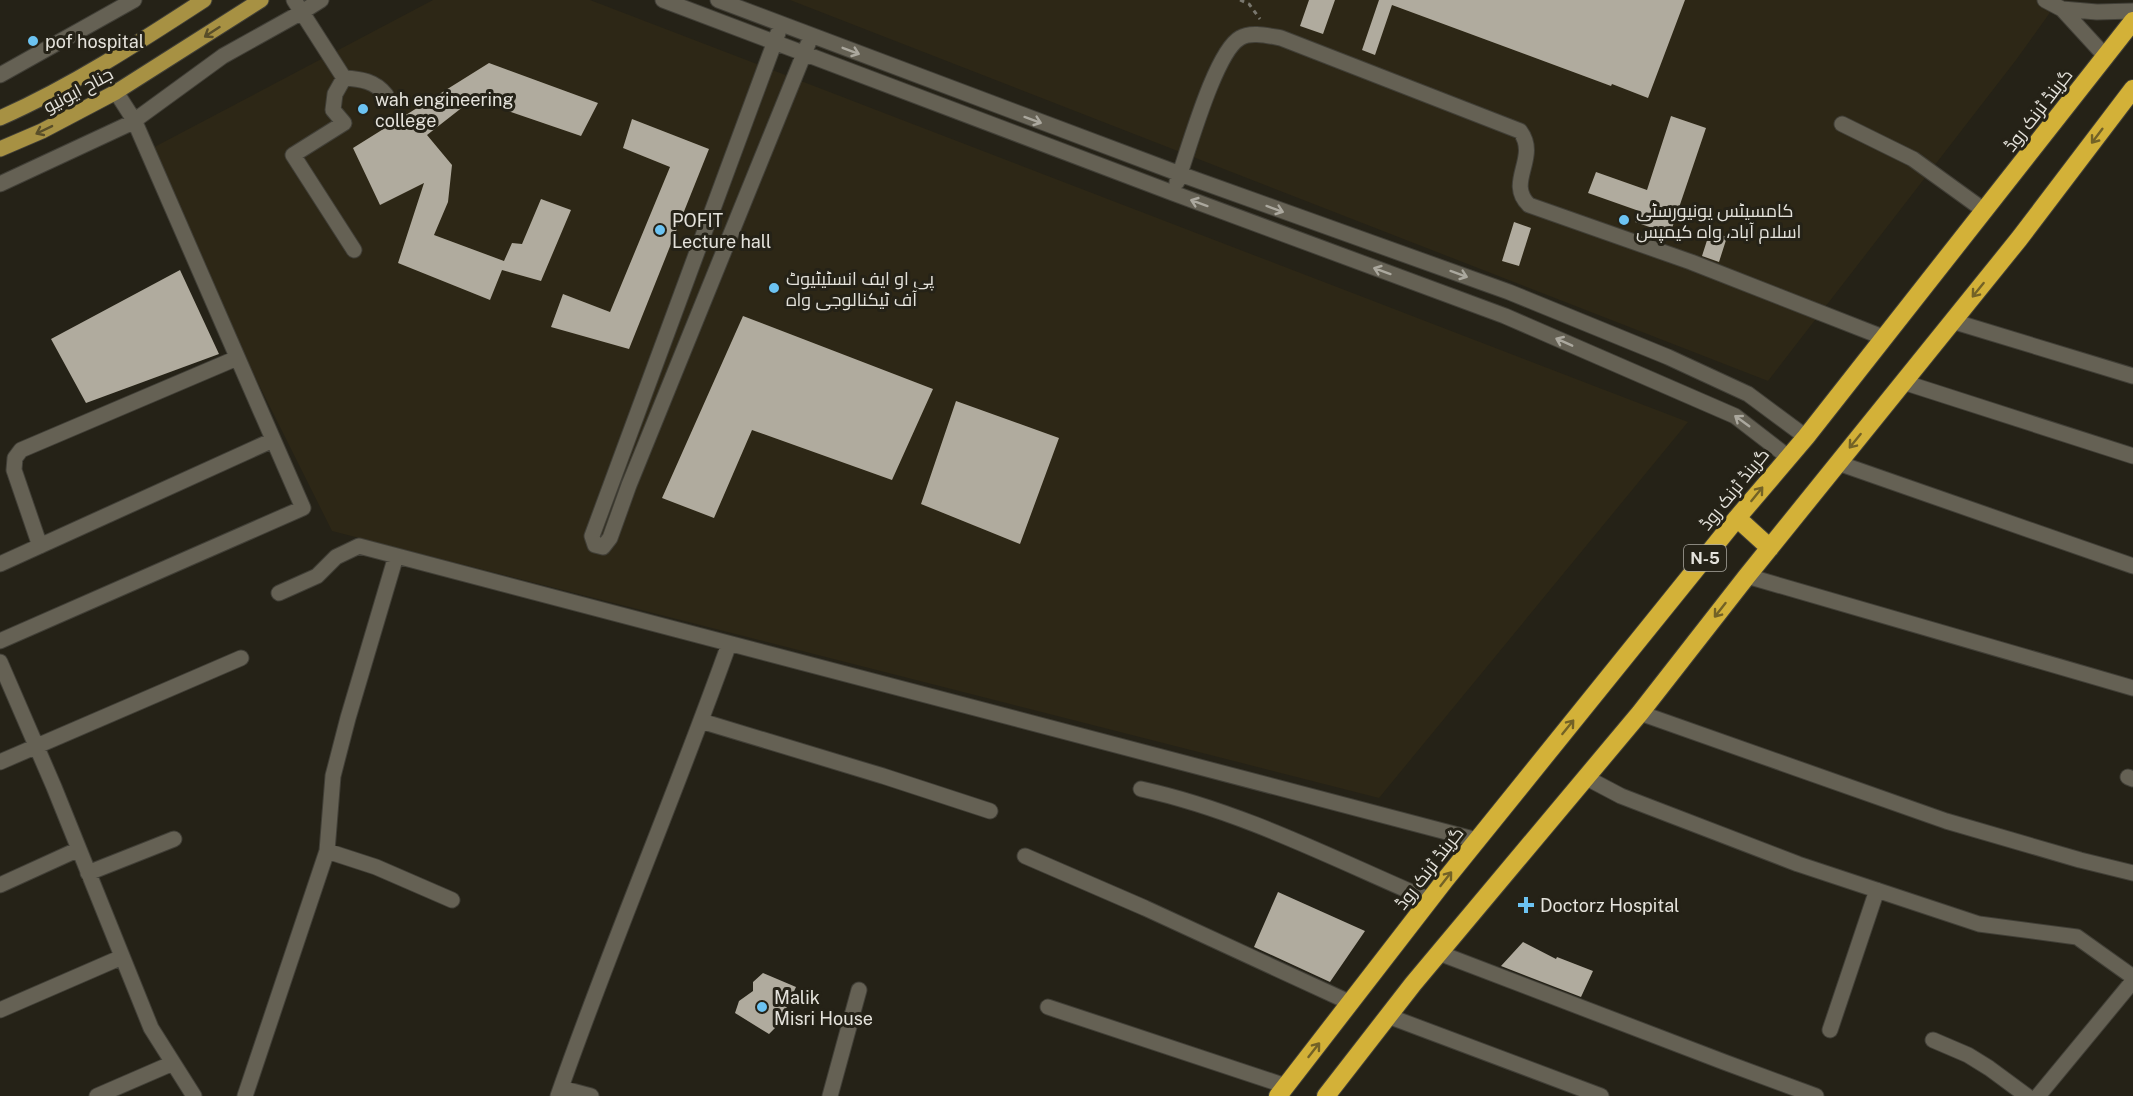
<svg xmlns="http://www.w3.org/2000/svg" width="2133" height="1096" viewBox="0 0 2133 1096" font-family="'Public Sans',Cairo,sans-serif">
	<rect width="100%" height="100%" fill="#252217"/>
	<path fill="#2d2716" d="M433,0h157l1098,422 -309,376 -1047,-267 -189,-378z
		M790,0h1269l-43,60 -248,321z"/>
	<path fill="#b0ab9e" d="M1309,0h26l-12,34 -23,-8z
		M1379,0h306l-37,98 -36,-14 -1,2 -219,-81 -17,50 -13,-5z
		M489,63l109,40 -17,33 -108,-37 -46,36 25,30 -4,37 -14,33 70,26 8,-18 10,1 19,-45 30,11 -30,71 -39,-11 -12,30 -92,-37 26,-80 -44,22 -27,-57z
		M1671,116l35,12 -36,106 -35,-12 4,-11 -51,-18 8,-21 51,18z
		M632,119l77,30 -80,200 -78,-22 12,-33 47,18 60,-145 -47,-19z
		M1514,222l17,6 -12,38 -17,-5z
		M1710,231l17,6 -8,25 -17,-6z
		M180,270l39,84 -133,49 -35,-64z
		M743,316l190,73 -41,91 -140,-50 -38,88 -52,-20z
		M956,401l103,37 -39,106 -99,-40z
		M1278,892l87,39 -35,51 -76,-35z
		M1523,942l33,17 1,-2 36,14 -12,26 -80,-31z
		M763,973l33,14 -17,37 -10,10 -34,-21 4,-12 14,-10v-9z"/>
	<g fill="none" stroke-linecap="round" stroke-linejoin="round">
		<defs>
			<path id="minor" d="M294,0l50,78 -9,16 -2,16 11,13 -51,32 61,95
				M663,0l510,193 332,123 230,100 53,41
				M718,0l462,174 329,118 159,65 80,37 58,43
				M2045,0l17,9 44,48
				M2062,9l35,3 36,-1
				M778,33l-186,503 3,9 8,2 7,-9 19,-53 179,-441
				M0,75l134,-75
				M344,78c17,1 31,3 42,17
				M1842,124l71,35 72,52
				M1177,182c11,-30 38,-130 63,-144 11,-7 29,-2 41,0l239,93c20,27 -15,51 9,74l162,57 194,76
				M0,184l131,-61 92,-67 79,-44 19,-12
				M1952,321l181,55
				M1903,382l230,74
				M1838,463l295,103
				M40,546l-26,-76 1,-12 6,-8 216,-92
				M0,564l273,-124
				M1747,576l386,112
				M279,593l38,-17 19,-19 23,-11 1118,294
				M0,641l303,-133 -169,-388 -18,-28
				M0,662l54,125 97,241 43,68
				M1640,713l306,108 134,39 53,13
				M701,721l182,55 107,35
				M0,762l241,-104
				M1585,777l36,19 177,68 181,60 98,13 56,40
				M2128,777l5,2
				M1141,789c101,22 195,71 289,111
				M327,851l49,16 76,33
				M1025,856l120,52 206,95
				M88,873l86,-34
				M0,885l79,-36
				M1439,953l285,109 92,34
				M1048,1007l238,79
				M0,1010l122,-53
				M1388,1016l213,80
				M1830,1030l47,-140
				M1933,1040l35,15 21,13 38,28
				M561,1088l30,8
				M97,1096l76,-33
				M245,1096l82,-245 6,-75 15,-58 48,-162
				M558,1096c53,-152 117,-300 171,-452
				M830,1096l29,-106
				M2038,1096l95,-115"/>
			<path id="major" d="M0,118c72,-32 138,-75 204,-118
				M0,149l42,-18 74,-39 145,-92"/>
			<path id="highway" d="M1737,518l33,30
				M1278,1096l167,-216 292,-362 69,-81 327,-416
				M1326,1096l87,-112 227,-271 107,-137 272,-337 114,-150"/>
		</defs>
		<use href="#minor" stroke="#413f37" stroke-width="17"/>
		<use href="#major" stroke="#413f37" stroke-width="17"/>
		<use href="#highway" stroke="#413f37" stroke-width="20"/>
		<path stroke="#79776e" stroke-width="3" stroke-dasharray="4.5 4.5" stroke-linecap="butt" d="M1240,0l9,4 11,15"/>
		<use href="#minor" stroke="#656154" stroke-width="15"/>
		<use href="#major" stroke="#a79143" stroke-width="15"/>
		<use href="#highway" stroke="#d3b138" stroke-width="18"/>
	</g>
	<defs><path id="oneway-shaft" d="M-6 0H5M1.5-3L5.5 0L1.5 3" fill="none" stroke-width="1.6" stroke-linecap="round" stroke-linejoin="round" transform="scale(1.5)"/></defs>
	<g stroke="#594e29">
		<use href="#oneway-shaft" transform="translate(212 32) rotate(147)"/>
		<use href="#oneway-shaft" transform="translate(44 130) rotate(154)"/>
	</g>
	<g stroke="#aba89e">
		<use href="#oneway-shaft" transform="translate(851 51) rotate(21)"/>
		<use href="#oneway-shaft" transform="translate(1033 120) rotate(20)"/>
		<use href="#oneway-shaft" transform="translate(1199 203) rotate(-160)"/>
		<use href="#oneway-shaft" transform="translate(1275 209) rotate(20)"/>
		<use href="#oneway-shaft" transform="translate(1382 271) rotate(-160)"/>
		<use href="#oneway-shaft" transform="translate(1459 274) rotate(20)"/>
		<use href="#oneway-shaft" transform="translate(1564 342) rotate(-156)"/>
		<use href="#oneway-shaft" transform="translate(1742 421) rotate(-144)"/>
	</g>
	<g stroke="#736226">
		<use href="#oneway-shaft" transform="translate(2097 136) rotate(127)"/>
		<use href="#oneway-shaft" transform="translate(1978 290) rotate(129)"/>
		<use href="#oneway-shaft" transform="translate(1855 441) rotate(129)"/>
		<use href="#oneway-shaft" transform="translate(1757 494) rotate(-51)"/>
		<use href="#oneway-shaft" transform="translate(1720 610) rotate(128)"/>
		<use href="#oneway-shaft" transform="translate(1568 727) rotate(-51)"/>
		<use href="#oneway-shaft" transform="translate(1446 879) rotate(-52)"/>
		<use href="#oneway-shaft" transform="translate(1314 1050) rotate(-52)"/>
	</g>
	<g fill="#6cc3f2" stroke="#252217" stroke-width="2">
		<circle cx="33" cy="41" r="6"/>
		<circle cx="363" cy="109" r="6"/>
		<circle cx="1624" cy="220" r="6"/>
		<circle cx="660" cy="230" r="6"/>
		<circle cx="774" cy="288" r="6"/>
		<path d="M1523 896h6v6h6v6h-6v6h-6v-6h-6v-6h6z"/>
		<circle cx="762" cy="1007" r="6"/>
	</g>
	<g text-anchor="middle" dominant-baseline="central" stroke-width="6" stroke-linejoin="round" paint-order="stroke">
		<rect fill="#252217" stroke="#aba8a0" stroke-width="1.5" x="1684" y="545" width="42" height="26" rx="4.5"/>
		<g font-size="16" font-weight="bold" fill="#e4e2db">
			<text x="1705" y="558">N-5</text>
		</g>
		<g font-size="18" fill="#e4e2db" stroke="#252217" text-anchor="start">
			<text x="45" y="41">pof hospital</text>
			<text x="375" y="99">wah engineering<tspan x="375" dy="21">college</tspan></text>
			<text x="1636" y="210">کامسیٹس یونیورسٹی<tspan x="1636" dy="21">اسلام آباد، واہ کیمپس</tspan></text>
			<text x="672" y="220">POFIT<tspan x="672" dy="21">Lecture hall</tspan></text>
			<text x="786" y="278">پی او ایف انسٹیٹیوٹ<tspan x="786" dy="21">آف ٹیکنالوجی واہ</tspan></text>
			<text x="1540" y="905">Doctorz Hospital</text>
			<text x="774" y="997">Malik<tspan x="774" dy="21">Misri House</tspan></text>
		</g>
		<g font-size="18" fill="#e4e2db" stroke="#252217">
			<text transform="translate(78 90) rotate(-28)">جناح ایونیو</text>
			<text transform="translate(2038 110) rotate(-52)">گرینڈ ٹرنک روڈ</text>
			<text transform="translate(1734 489) rotate(-51)">گرینڈ ٹرنک روڈ</text>
			<text transform="translate(1429 868) rotate(-52)">گرینڈ ٹرنک روڈ</text>
		</g>
	</g>
</svg>
